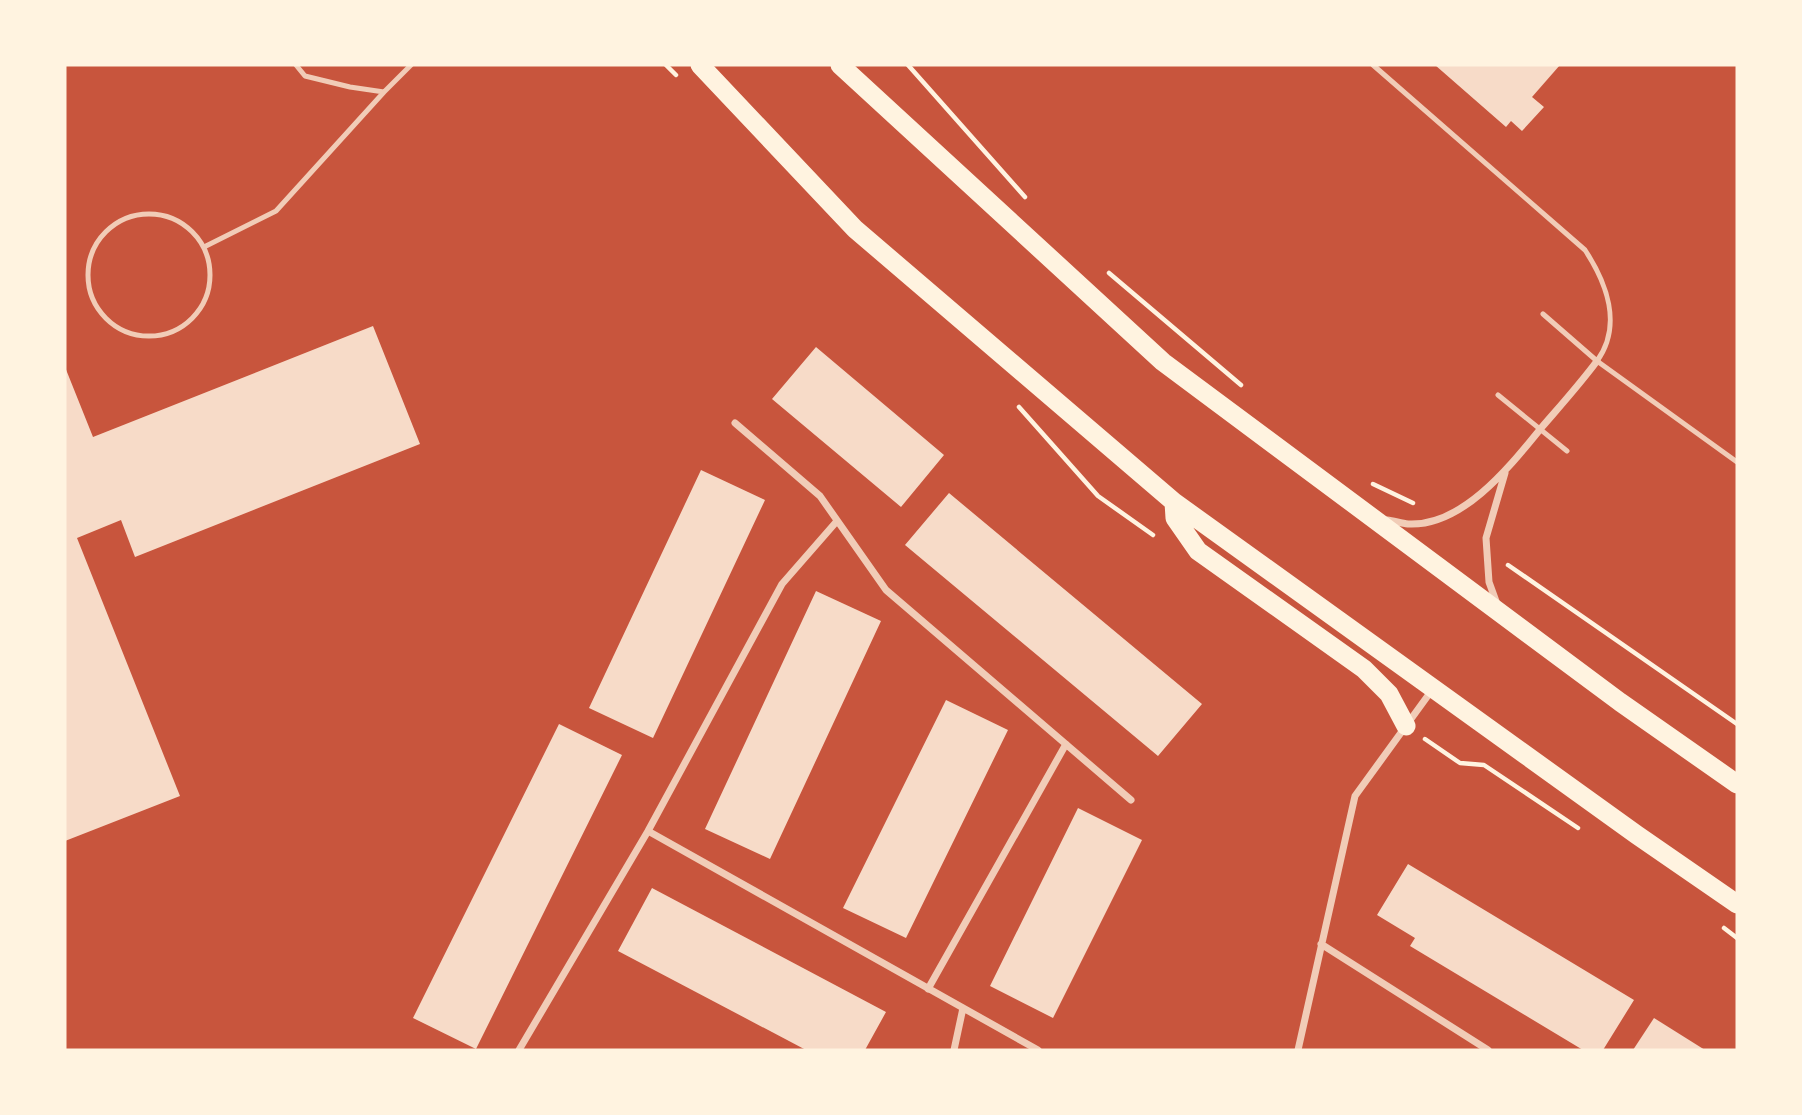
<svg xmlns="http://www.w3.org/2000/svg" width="1802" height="1115" viewBox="0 0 1802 1115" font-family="'PT Sans Narrow',sans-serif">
	<rect width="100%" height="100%" fill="#c8553d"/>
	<path fill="#f7dbc8" d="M1435,65h125l-28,32 12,10 -22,24 -11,-10 -5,6z
		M373,326l47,118 -285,113 -14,-37 -44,18 103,258 -115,45v-474l28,70z
		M816,347l128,108 -43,52 -129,-108z
		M701,470l64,30 -112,238 -64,-30z
		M949,493l253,211 -44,52 -253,-211z
		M816,591l65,30 -111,238 -65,-30z
		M946,700l62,30 -102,208 -63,-30z
		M559,724l63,31 -146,294 -63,-31z
		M1078,808l64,32 -89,178 -63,-32z
		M1408,864l226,136 -31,50h-20l-173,-104 5,-8 -38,-23z
		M652,888l234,124 -21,38h-59l-188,-99z
		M1654,1018l51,32h-72z"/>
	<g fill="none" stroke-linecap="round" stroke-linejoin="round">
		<path stroke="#fff3e0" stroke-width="4.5" d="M666,65l10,10
			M908,65l117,132
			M1109,273l132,112
			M1019,407l79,89 55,39
			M1373,484l40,19
			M1508,565l229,159
			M1425,739l35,24 24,2 94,63
			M1724,928l13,10"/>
		<path stroke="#f1ccb7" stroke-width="5" d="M296,65l9,11 45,11 34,5
			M1373,65l212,185c21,32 38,75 12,111
			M88 275a61 61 0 1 1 122 0a61 61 0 1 1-122 0Z
			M204,247l72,-36 108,-119 27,-27
			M1543,314l54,47 140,101
			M1498,395l69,56"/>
		<path stroke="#f1ccb7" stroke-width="7" d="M735,423l85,73 66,94 245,210
			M1387,520c7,1 14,3 21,4 55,3 103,-59 134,-97 19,-22 38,-43 55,-66
			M1497,604l-8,-22 -3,-44 19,-65
			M648,831l390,219
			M1321,944l167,106
			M928,989l138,-245
			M519,1050l129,-219 134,-247 55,-63
			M954,1050l9,-42
			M1298,1050l57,-254 77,-106"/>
		<path stroke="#fff3e0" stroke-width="19" d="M700,65l155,164 319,273 463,333 100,69
			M840,65l323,297 457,340 117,82
			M1174,502l1,16 23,33 166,118 25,25 17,32"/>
	</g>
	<rect width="1802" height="1115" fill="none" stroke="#fff3e0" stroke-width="133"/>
</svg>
